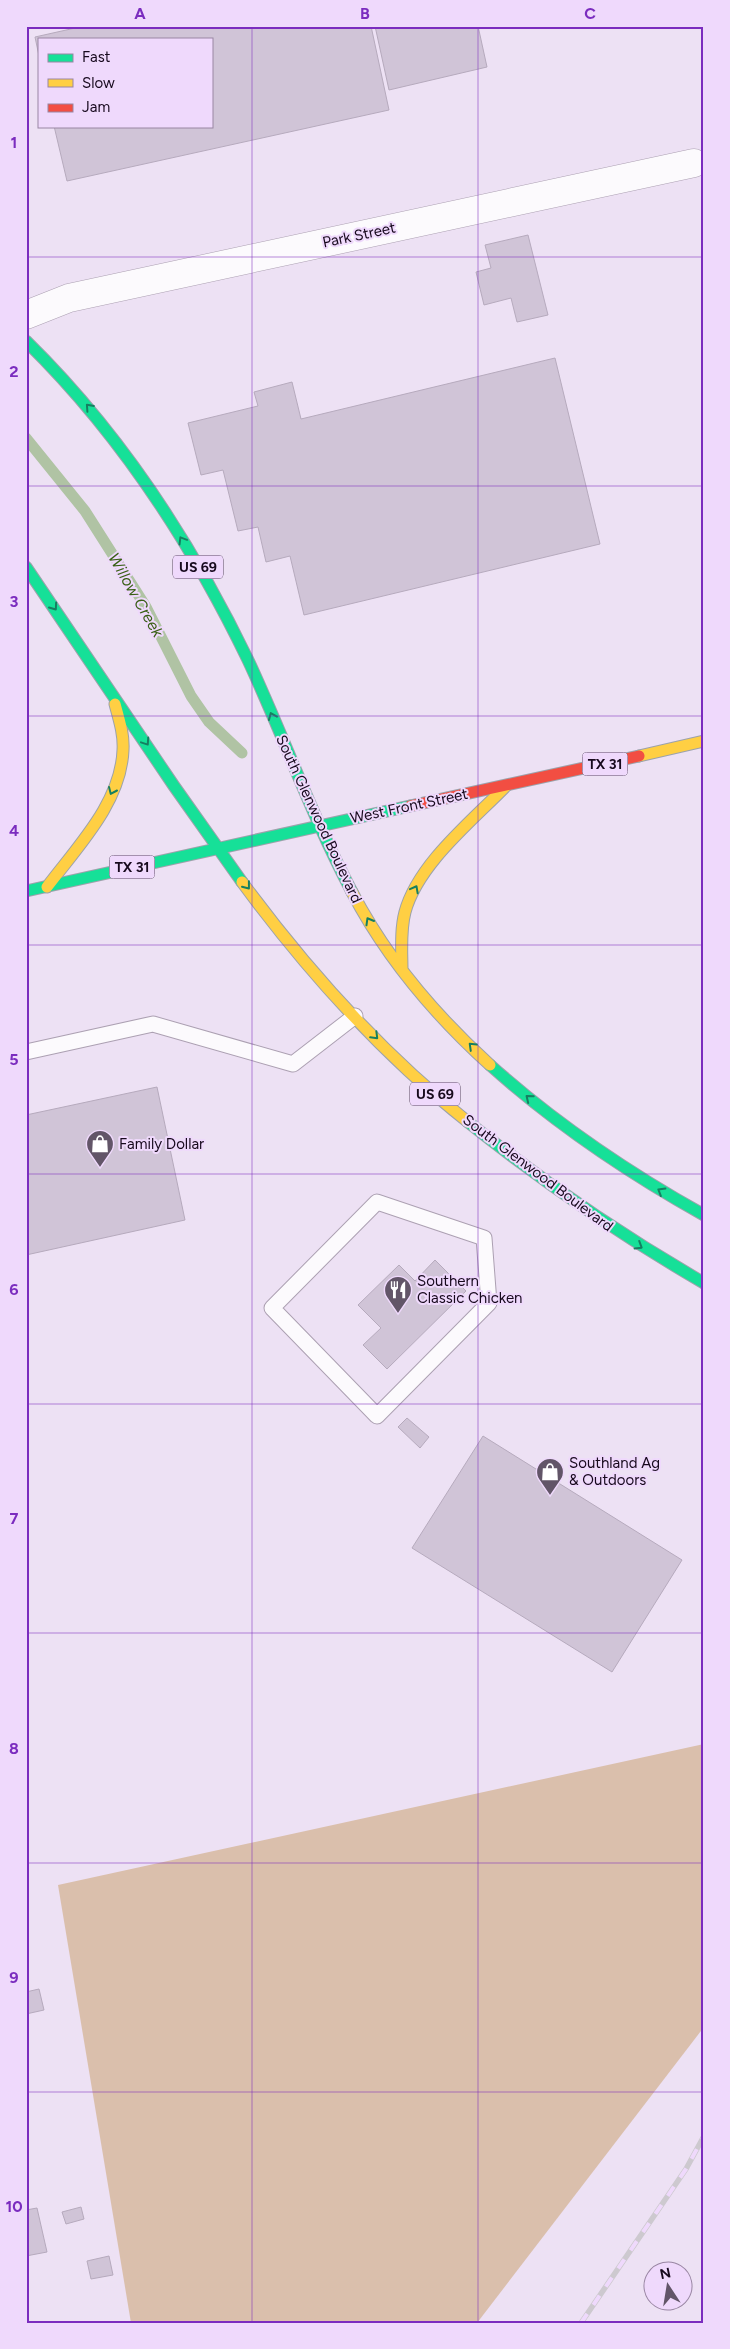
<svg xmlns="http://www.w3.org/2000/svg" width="730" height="2349" viewBox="0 0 730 2349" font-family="Figtree,sans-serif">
	<rect width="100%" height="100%" fill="#ede1f4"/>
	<path fill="#dabfac" d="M704,1744v283l-227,296h-346l-73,-438z"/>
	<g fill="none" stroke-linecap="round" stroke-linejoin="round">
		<path stroke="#b0c3a4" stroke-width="11" d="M26,438l59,73 61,96 45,89 18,26 33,31"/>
	</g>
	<path fill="#d0c4d7" stroke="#b6aabd" d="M84,26h287l18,84 -322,71 -13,-55h157v-87h-172v17l-4,-19z
		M375,26h103l9,41 -98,23z
		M528,235l20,80 -31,7 -6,-24 -27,7 -8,-33 15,-4 -6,-23z
		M555,358l45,186 -296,71 -14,-59 -24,6 -8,-35 -20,4 -15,-61 -22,5 -13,-52 70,-17 -4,-14 38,-10 9,37z
		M157,1087l28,133 -159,35v-140z
		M435,1260l31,31 -79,78 -24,-24 18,-17 -23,-23 41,-40 16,16z
		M407,1418l22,19 -9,11 -22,-21z
		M483,1436l199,124 -70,112 -200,-124z
		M39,1989l5,21 -18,4v-22z
		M81,2207l3,12 -18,5 -4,-12z
		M37,2208l10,44 -21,4v-46z
		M109,2256l4,19 -22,4 -4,-18z"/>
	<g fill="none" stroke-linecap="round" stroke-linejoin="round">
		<defs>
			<path id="lane" d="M26,1052l127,-28 140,40 62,-48
				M377,1202l107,36 5,65 -112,113 -105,-108z"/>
			<path id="street" d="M26,315l43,-17 625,-135"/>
			<path id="fast" d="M26,341c94,92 165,201 222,319 36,77 64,157 104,232
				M26,567l148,219 68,96
				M26,891l384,-85
				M490,1065c66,59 137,107 214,150
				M468,1122c75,60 153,113 236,161"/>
			<path id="slow" d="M639,756l65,-15
				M242,882c65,88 140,172 226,240
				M47,887c30,-40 74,-84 76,-137 1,-16 -4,-31 -8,-46
				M352,892c34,65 84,124 138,173
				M402,970c0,-19 -2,-39 3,-58 13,-48 67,-91 101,-126"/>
			<path id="jam" d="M410,806l229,-50"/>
		</defs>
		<use href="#lane" stroke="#aca0b2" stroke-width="17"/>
		<use href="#street" stroke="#aca0b2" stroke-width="29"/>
		<use href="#fast" stroke="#9ca2ab" stroke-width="13"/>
		<use href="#slow" stroke="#9ca2ab" stroke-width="13"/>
		<use href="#jam" stroke="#9ca2ab" stroke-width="13"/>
		<use href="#lane" stroke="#fcfafd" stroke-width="15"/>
		<use href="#street" stroke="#fcfafd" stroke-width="28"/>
		<use href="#fast" stroke="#16e098" stroke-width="11"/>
		<use href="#slow" stroke="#ffcf43" stroke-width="11"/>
		<use href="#jam" stroke="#f24e42" stroke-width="11"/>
		<defs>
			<path id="rail" d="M581,2323l105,-154 18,-33"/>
		</defs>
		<use href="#rail" stroke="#cdc9cf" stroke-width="5.5"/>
		<use href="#rail" stroke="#efd9fc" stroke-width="4" stroke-dasharray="11" stroke-linecap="butt"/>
	</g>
	<defs><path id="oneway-chevron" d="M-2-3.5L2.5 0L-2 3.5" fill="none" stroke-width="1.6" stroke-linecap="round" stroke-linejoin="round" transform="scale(1.25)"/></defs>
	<g stroke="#167f61">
		<use href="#oneway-chevron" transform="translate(89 407) rotate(-132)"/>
		<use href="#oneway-chevron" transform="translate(182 540) rotate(-121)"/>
		<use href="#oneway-chevron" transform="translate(54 607) rotate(55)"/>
		<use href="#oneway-chevron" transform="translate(272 716) rotate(-113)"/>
		<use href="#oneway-chevron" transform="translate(146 742) rotate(56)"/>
		<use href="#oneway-chevron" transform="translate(112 791) rotate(114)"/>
		<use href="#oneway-chevron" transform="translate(247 886) rotate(52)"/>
		<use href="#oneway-chevron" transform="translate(415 889) rotate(-62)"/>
		<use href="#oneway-chevron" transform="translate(369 921) rotate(-120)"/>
		<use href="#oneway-chevron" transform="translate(375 1036) rotate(45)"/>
		<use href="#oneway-chevron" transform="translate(472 1046) rotate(-136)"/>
		<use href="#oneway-chevron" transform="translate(529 1098) rotate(-141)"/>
		<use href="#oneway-chevron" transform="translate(661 1191) rotate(-149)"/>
		<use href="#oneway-chevron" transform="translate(639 1246) rotate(32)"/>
	</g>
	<path fill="none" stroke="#7b2cbf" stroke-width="1" stroke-opacity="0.55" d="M252,26v2297M478,26v2297M26,257h678M26,486h678M26,716h678M26,945h678M26,1174h678M26,1404h678M26,1633h678M26,1863h678M26,2092h678"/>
	<defs>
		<symbol id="shop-pin" viewBox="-11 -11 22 30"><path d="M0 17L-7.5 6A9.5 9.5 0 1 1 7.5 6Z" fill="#625568" stroke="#efd9fc"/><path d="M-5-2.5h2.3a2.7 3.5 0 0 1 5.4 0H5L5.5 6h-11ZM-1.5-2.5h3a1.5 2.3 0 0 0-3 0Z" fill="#fff"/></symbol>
		<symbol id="restaurant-pin" viewBox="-11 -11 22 30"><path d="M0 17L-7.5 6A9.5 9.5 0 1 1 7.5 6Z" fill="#625568" stroke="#efd9fc"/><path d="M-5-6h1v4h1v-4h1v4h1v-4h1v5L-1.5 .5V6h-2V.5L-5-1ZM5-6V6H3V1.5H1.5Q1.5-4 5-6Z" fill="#fff"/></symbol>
	</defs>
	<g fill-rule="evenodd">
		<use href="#shop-pin" x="84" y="1128" width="32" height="43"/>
		<use href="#restaurant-pin" x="382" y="1274" width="32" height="43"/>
		<use href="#shop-pin" x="534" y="1456" width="32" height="43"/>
	</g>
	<g text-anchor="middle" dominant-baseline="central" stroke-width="4" stroke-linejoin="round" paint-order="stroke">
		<g fill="#efd9fc" stroke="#584760" stroke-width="1">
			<rect x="173" y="555.5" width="50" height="23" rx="4"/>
			<rect x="582.5" y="752.5" width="45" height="23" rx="4"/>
			<rect x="109.5" y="855.5" width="45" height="23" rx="4"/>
			<rect x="410" y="1082.5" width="50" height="23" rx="4"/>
		</g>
		<g font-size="14" font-weight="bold" fill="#17091d">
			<text x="198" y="567">US 69</text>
			<text x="605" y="764">TX 31</text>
			<text x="132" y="867">TX 31</text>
			<text x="435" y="1094">US 69</text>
		</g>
		<g font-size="15" fill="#17091d" stroke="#efd9fc">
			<text transform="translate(359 235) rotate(-12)">Park Street</text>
			<text transform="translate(409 806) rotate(-12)">West Front Street</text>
			<text transform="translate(319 819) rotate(65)">South Glenwood Boulevard</text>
			<text transform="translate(538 1173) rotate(37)">South Glenwood Boulevard</text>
		</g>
		<g font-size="15" fill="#17091d" stroke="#efd9fc" text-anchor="start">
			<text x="119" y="1144">Family Dollar</text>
			<text x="417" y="1281">Southern<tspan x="417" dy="17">Classic Chicken</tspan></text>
			<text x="569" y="1463">Southland Ag<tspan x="569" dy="17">&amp; Outdoors</tspan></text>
		</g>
		<g font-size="16" font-style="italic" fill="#396015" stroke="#efd9fc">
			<text transform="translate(136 595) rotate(60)">Willow Creek</text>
		</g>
	</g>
	<rect width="730" height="2349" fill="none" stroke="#efd9fc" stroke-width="55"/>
	<rect x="38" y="38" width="175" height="90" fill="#efd9fc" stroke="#9986a3"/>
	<rect x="48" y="54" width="25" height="8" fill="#16e098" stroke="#9986a3"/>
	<text x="82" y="62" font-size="15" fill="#17091d">Fast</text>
	<rect x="48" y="79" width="25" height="8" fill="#ffcf43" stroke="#9986a3"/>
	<text x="82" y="88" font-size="15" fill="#17091d">Slow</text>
	<rect x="48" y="104" width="25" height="8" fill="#f24e42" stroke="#9986a3"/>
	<text x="82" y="112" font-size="15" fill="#17091d">Jam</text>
	<g transform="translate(668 2286) rotate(348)"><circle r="24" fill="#efd9fc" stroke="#9986a3"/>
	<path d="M0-4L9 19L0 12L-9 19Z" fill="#625568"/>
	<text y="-8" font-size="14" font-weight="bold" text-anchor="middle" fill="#17091d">N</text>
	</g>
	<rect x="28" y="28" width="674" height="2294" fill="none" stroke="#7b2cbf" stroke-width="2"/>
	<g font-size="16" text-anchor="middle" font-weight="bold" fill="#7b2cbf">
		<text x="140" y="19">A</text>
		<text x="365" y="19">B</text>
		<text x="590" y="19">C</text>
		<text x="14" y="148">1</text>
		<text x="14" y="377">2</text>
		<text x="14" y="607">3</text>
		<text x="14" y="836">4</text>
		<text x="14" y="1065">5</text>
		<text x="14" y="1295">6</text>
		<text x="14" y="1524">7</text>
		<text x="14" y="1754">8</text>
		<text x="14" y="1983">9</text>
		<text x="14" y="2212">10</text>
	</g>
</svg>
